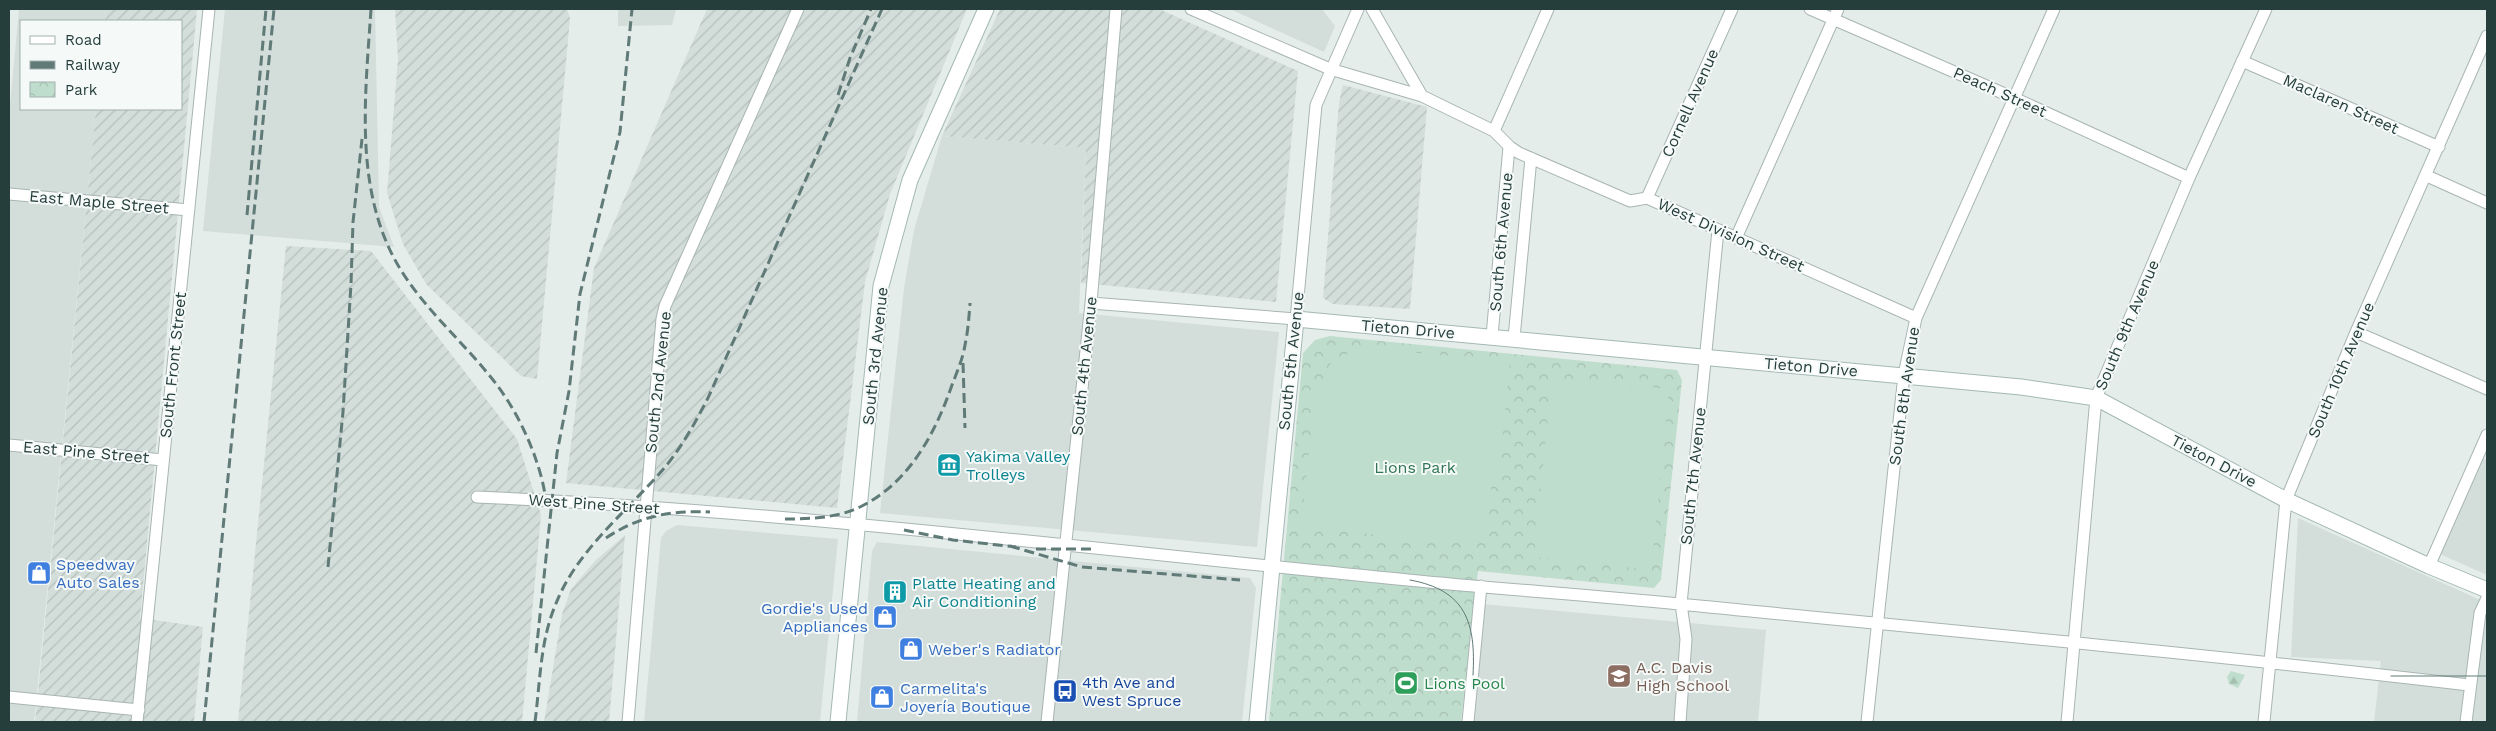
<svg xmlns="http://www.w3.org/2000/svg" width="2496" height="731" viewBox="0 0 2496 731" font-family="'Work Sans',sans-serif">
	<defs>
		<pattern id="industrial-furrows" width="10" height="10" patternUnits="userSpaceOnUse" patternTransform="scale(1.25)"><rect width="10" height="10" fill="#d3ddda"/><path d="M-1 1l2-2M0 10L10 0M9 11l2-2" fill="none" stroke="#b5bfbc"/></pattern>
		<pattern id="forest-firs" width="22" height="20" patternUnits="userSpaceOnUse" patternTransform="scale(1.25)"><rect width="22" height="20" fill="#bfddcc"/><path d="M5 1l3.5 6h-7zM16 11l3.5 6h-7z" fill="#a4bfb0"/></pattern>
		<pattern id="park-crowns" width="20" height="18" patternUnits="userSpaceOnUse" patternTransform="scale(1.25)"><rect width="20" height="18" fill="#bfddcc"/><path d="M2 6a3 3 0 1 1 6 0M12 15a3 3 0 1 1 6 0" fill="none" stroke="#a4bfb0"/></pattern>
	</defs>
	<rect width="100%" height="100%" fill="#e5edeb"/>
	<path fill="#d3ddda" d="M19,9h87l-1,12h-84v88h75l-62,613h-25v-606z
		M225,9h150l4,198 15,40 -191,-16z
		M618,9h58l-4,16 -54,1z
		M1230,9h92l13,17 -11,26z
		M942,136l144,12 -7,165 200,19 -22,215 -377,-34 24,-225 10,-58z
		M2472,454l15,6v115l-56,-25z
		M2298,518l189,85v119h-113l7,-61 -90,-4z
		M677,525l161,14 -18,183h-176l17,-184 5,-7z
		M877,542l373,36 6,10 -14,134h-385l15,-171z
		M1482,604l284,26 -8,92h-286z"/>
	<path fill="url(#industrial-furrows)" d="M106,9h91l-57,609 63,9 -9,95h-159l61,-613h85v-88h-76z
		M395,9h172l3,9 -33,361 -16,-3 -95,-92 -23,-40 -16,-51 11,-134z
		M707,9h260l-77,185 -25,88 -28,226 -271,-25 28,-215z
		M1000,9h159l139,62 -22,231 -195,-19 5,-135 -144,-12z
		M1343,85l84,22 -17,202 -77,-5 -10,-6 16,-195z
		M286,246l85,5 146,188 24,76 -19,207h-284z
		M625,535l-16,187h-65l18,-108 9,-25 24,-28z"/>
	<path fill="url(#forest-firs)" d="M2231,671l14,4 -7,13 -9,-4 -2,-7z"/>
	<path fill="url(#park-crowns)" d="M1330,336l347,34 5,10 -21,200 -7,8 -176,-17 -17,151h-192l34,-369 12,-13z"/>
	<path fill="#bfddcc" d="M1372,349l138,12 -11,112 -7,1 -4,59 -17,11 -170,-17 14,-132 16,-32 13,-8z
		M1552,378l117,11 -18,181 -117,-13z"/>
	<g fill="none" stroke-linecap="round" stroke-linejoin="round">
		<defs>
			<path id="street" d="M1191,9l139,60 92,27 72,35 16,16 9,6 111,48 17,-3 269,120
				M1372,9l50,87
				M1810,9l204,89 175,80
				M2242,61l197,86
				M1494,131l54,-122
				M2427,176l60,27
				M9,194l180,16
				M1647,198l85,-189
				M1736,238l102,-229
				M1091,303l205,16 20,-214 42,-96
				M2356,332l131,57
				M1492,336l17,-189
				M1514,338l17,-180
				M9,445l154,15
				M477,497c311,14 621,53 931,83 90,9 181,15 271,24 264,26 527,50 790,81
				M2429,566l58,-131
				M9,697l130,13
				M137,722l72,-713
				M628,722l34,-403 3,-13 133,-297
				M1047,722l44,-419 25,-294
				M1468,722l13,-136
				M1680,722l6,-83 -5,-35 37,-374
				M1867,722l37,-347 12,-57 138,-309
				M2067,722l29,-324 93,-220 77,-169
				M2264,722l22,-222 70,-168 131,-296
				M2466,722l14,-109 7,-15"/>
			<path id="secondary" d="M838,722l43,-436 29,-106 76,-171
				M1257,722l39,-403 725,68 75,11 190,102 143,66 58,24"/>
		</defs>
		<use href="#street" stroke="#a8b5b3" stroke-width="13"/>
		<use href="#secondary" stroke="#a3b8b4" stroke-width="17"/>
		<use href="#street" stroke="#fff" stroke-width="11"/>
		<use href="#secondary" stroke="#fff" stroke-width="15"/>
		<path stroke="#5f7a77" stroke-width="1" d="M1410,580c56,10 66,43 63,95
			M2391,676h96"/>
		<path stroke="#5f7a77" stroke-width="3" stroke-dasharray="10 5" stroke-linecap="butt" d="M371,9c-5,78 -16,165 18,239 23,50 66,85 100,127 20,24 34,50 45,79 6,17 12,36 12,55
			M838,95l12,-37 21,-49
			M247,215l19,-206
			M963,363l2,65
			M785,519c25,0 52,-1 75,-12 49,-24 75,-73 92,-122 5,-13 11,-27 13,-40 3,-14 4,-28 5,-42
			M904,530l49,10 63,7
			M606,538c33,-22 65,-28 104,-26
			M1010,546l72,21 158,13
			M1036,549h57
			M328,567l15,-155 8,-128 2,-62 9,-83
			M536,653l21,-200 12,-62 11,-97 40,-162 12,-123
			M204,722l70,-713
			M535,722c5,-38 5,-80 20,-116 21,-56 73,-95 111,-140 17,-21 30,-45 42,-68l174,-389"/>
	</g>
	<defs>
		<symbol id="museum-square" viewBox="-11 -11 22 22"><rect x="-9" y="-9" width="18" height="18" rx="4" fill="#0f9aa8" stroke="#f5faf8"/><path d="M0-6L6-3V-2H-6V-3ZM-5-1h2V3h-2ZM-1-1h2V3h-2ZM3-1h2V3H3ZM-6 4H6V6H-6Z" fill="#fff"/></symbol>
		<symbol id="shop-square" viewBox="-11 -11 22 22"><rect x="-9" y="-9" width="18" height="18" rx="4" fill="#3f7fe0" stroke="#f5faf8"/><path d="M-5-2.5h2.3a2.7 3.5 0 0 1 5.4 0H5L5.5 6h-11ZM-1.5-2.5h3a1.5 2.3 0 0 0-3 0Z" fill="#fff"/></symbol>
		<symbol id="building-square" viewBox="-11 -11 22 22"><rect x="-9" y="-9" width="18" height="18" rx="4" fill="#0f9aa8" stroke="#f5faf8"/><path d="M-4-6H4V6H1V3H-1V6H-4ZM-2.5-4.3h1.7v1.8h-1.7ZM.8-4.3h1.7v1.8H.8ZM-2.5-1h1.7V.8h-1.7ZM.8-1h1.7V.8H.8Z" fill="#fff"/></symbol>
		<symbol id="school-square" viewBox="-11 -11 22 22"><rect x="-9" y="-9" width="18" height="18" rx="4" fill="#8d6e63" stroke="#f5faf8"/><path d="M0-5L7-2L0 1L-7-2ZM-4 1L0 2.5L4 1V4Q0 6-4 4Z" fill="#fff"/></symbol>
		<symbol id="stadium-square" viewBox="-11 -11 22 22"><rect x="-9" y="-9" width="18" height="18" rx="4" fill="#2e9e5b" stroke="#f5faf8"/><path d="M0-5a6.5 5 0 1 0 0 10a6.5 5 0 1 0 0-10ZM-3.5-1.8h7v3.6h-7Z" fill="#fff"/></symbol>
		<symbol id="bus-square" viewBox="-11 -11 22 22"><rect x="-9" y="-9" width="18" height="18" rx="4" fill="#1a4fb4" stroke="#f5faf8"/><path d="M-5-6H5V4H4V6H2V4H-2V6H-4V4H-5ZM-3.5-4V0h7V-4ZM-3.5 1.2v1.5H-2V1.2ZM2 1.2v1.5H3.5V1.2Z" fill="#fff"/></symbol>
	</defs>
	<g fill-rule="evenodd">
		<use href="#museum-square" x="935" y="451" width="28" height="28"/>
		<use href="#shop-square" x="25" y="559" width="28" height="28"/>
		<use href="#building-square" x="881" y="578" width="28" height="28"/>
		<use href="#shop-square" x="871" y="603" width="28" height="28"/>
		<use href="#shop-square" x="897" y="635" width="28" height="28"/>
		<use href="#school-square" x="1605" y="662" width="28" height="28"/>
		<use href="#stadium-square" x="1392" y="669" width="28" height="28"/>
		<use href="#bus-square" x="1051" y="677" width="28" height="28"/>
		<use href="#shop-square" x="868" y="683" width="28" height="28"/>
	</g>
	<g text-anchor="middle" dominant-baseline="central" stroke-width="4" stroke-linejoin="round" paint-order="stroke">
		<g font-size="16" fill="#253e3c" stroke="#f5faf8">
			<text transform="translate(2000 92) rotate(24)">Peach Street</text>
			<text transform="translate(1690 103) rotate(-66)">Cornell Avenue</text>
			<text transform="translate(2341 104) rotate(24)">Maclaren Street</text>
			<text transform="translate(99 202) rotate(5)">East Maple Street</text>
			<text transform="translate(1731 235) rotate(24)">West Division Street</text>
			<text transform="translate(1501 242) rotate(-85)">South 6th Avenue</text>
			<text transform="translate(2127 325) rotate(-67)">South 9th Avenue</text>
			<text transform="translate(1408 329) rotate(5)">Tieton Drive</text>
			<text transform="translate(875 356) rotate(-84)">South 3rd Avenue</text>
			<text transform="translate(1291 361) rotate(-84)">South 5th Avenue</text>
			<text transform="translate(173 365) rotate(-84)">South Front Street</text>
			<text transform="translate(1084 366) rotate(-84)">South 4th Avenue</text>
			<text transform="translate(1811 367) rotate(5)">Tieton Drive</text>
			<text transform="translate(2341 370) rotate(-67)">South 10th Avenue</text>
			<text transform="translate(658 382) rotate(-84)">South 2nd Avenue</text>
			<text transform="translate(1904 396) rotate(-82)">South 8th Avenue</text>
			<text transform="translate(86 452) rotate(5)">East Pine Street</text>
			<text transform="translate(2214 461) rotate(28)">Tieton Drive</text>
			<text transform="translate(1693 476) rotate(-84)">South 7th Avenue</text>
			<text transform="translate(594 504) rotate(4)">West Pine Street</text>
		</g>
		<g font-size="16" fill="#0d838f" stroke="#f5faf8" text-anchor="start">
			<text x="966" y="456">Yakima Valley<tspan x="966" dy="18">Trolleys</tspan></text>
			<text x="912" y="583">Platte Heating and<tspan x="912" dy="18">Air Conditioning</tspan></text>
		</g>
		<g font-size="16" fill="#307455" stroke="#f5faf8">
			<text x="1415" y="467">Lions Park</text>
		</g>
		<g font-size="16" fill="#366cbe" stroke="#f5faf8" text-anchor="start">
			<text x="56" y="564">Speedway<tspan x="56" dy="18">Auto Sales</tspan></text>
			<text x="868" y="608" text-anchor="end">Gordie's Used<tspan x="868" dy="18">Appliances</tspan></text>
			<text x="928" y="649">Weber's Radiator</text>
			<text x="900" y="688">Carmelita's<tspan x="900" dy="18">Joyería Boutique</tspan></text>
		</g>
		<g font-size="16" fill="#785e54" stroke="#f5faf8" text-anchor="start">
			<text x="1636" y="667">A.C. Davis<tspan x="1636" dy="18">High School</tspan></text>
		</g>
		<g font-size="16" fill="#164399" stroke="#f5faf8" text-anchor="start">
			<text x="1082" y="682">4th Ave and<tspan x="1082" dy="18">West Spruce</tspan></text>
		</g>
		<g font-size="16" fill="#27864d" stroke="#f5faf8" text-anchor="start">
			<text x="1424" y="683">Lions Pool</text>
		</g>
	</g>
	<rect width="2496" height="731" fill="none" stroke="#253e3c" stroke-width="20"/>
	<rect x="20" y="20" width="162" height="90" fill="#f5faf8" stroke="#a2afad"/>
	<rect x="30" y="36" width="25" height="8" fill="#ffffff" stroke="#a2afad"/>
	<text x="65" y="45" font-size="15" fill="#253e3c">Road</text>
	<rect x="30" y="61" width="25" height="8" fill="#5f7a77" stroke="#a2afad"/>
	<text x="65" y="70" font-size="15" fill="#253e3c">Railway</text>
	<rect x="30" y="82" width="25" height="15" fill="url(#park-crowns)" stroke="#a2afad"/>
	<text x="65" y="95" font-size="15" fill="#253e3c">Park</text>
</svg>
